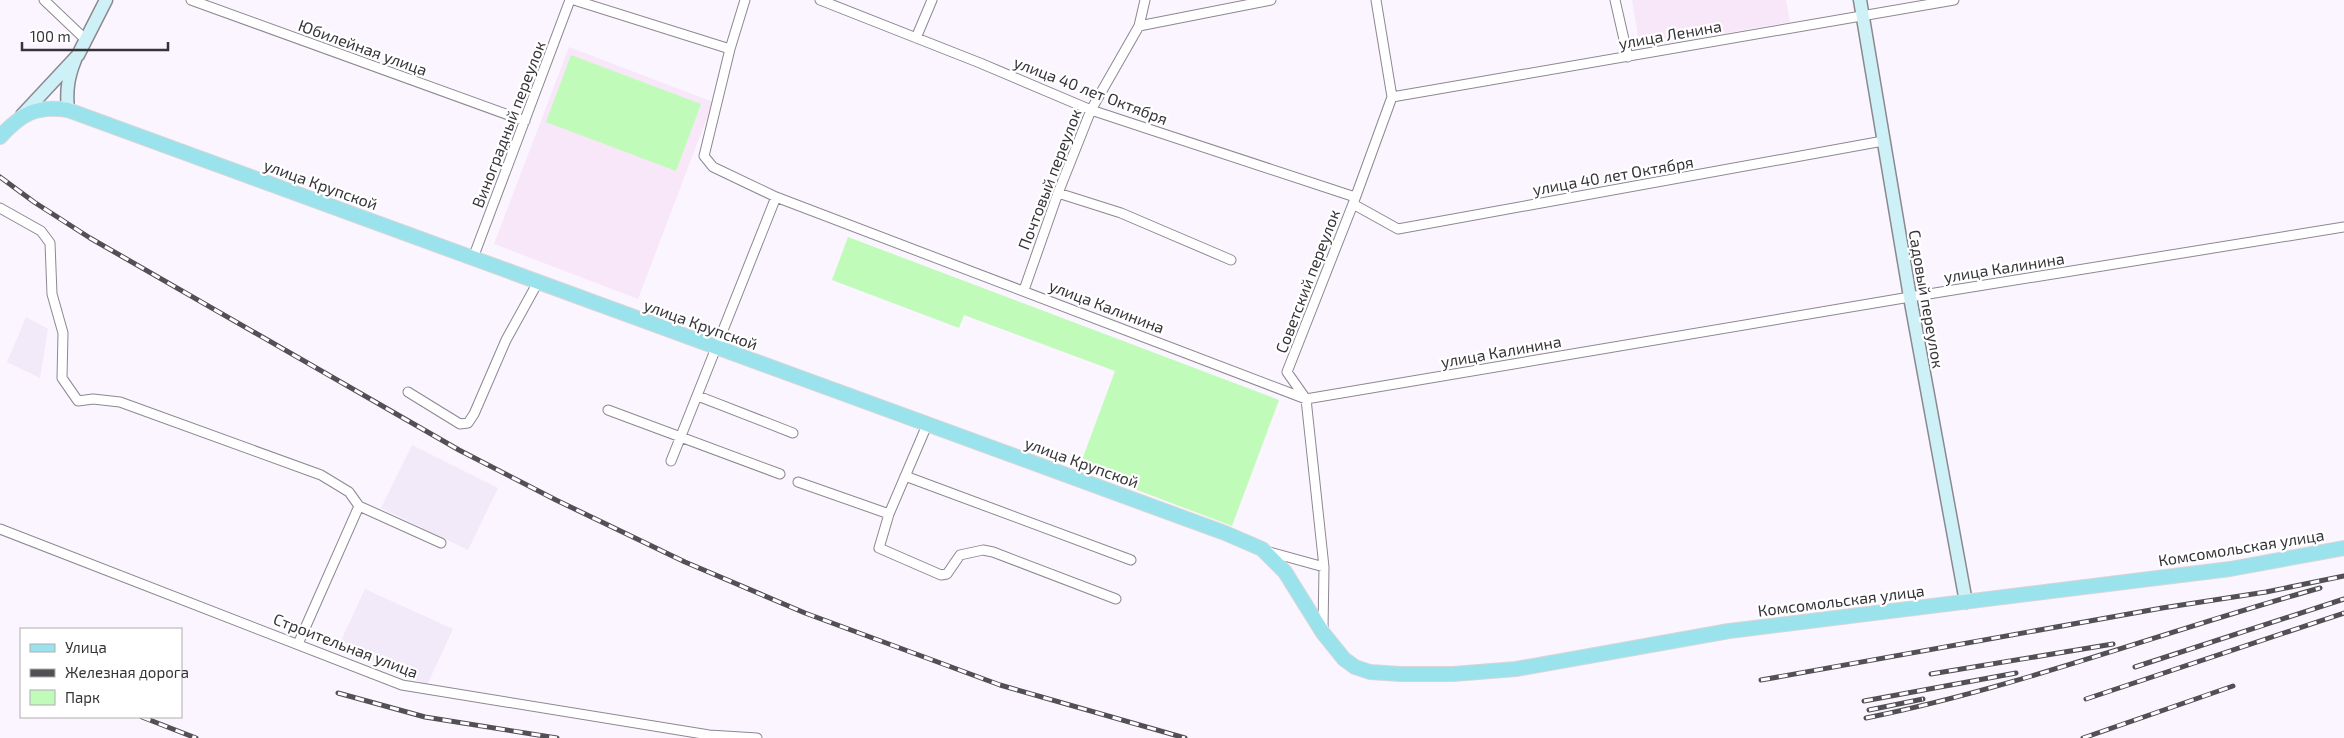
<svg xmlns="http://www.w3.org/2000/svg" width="2344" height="738" viewBox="0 0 2344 738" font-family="'Exo 2',sans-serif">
	<rect width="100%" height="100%" fill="#fbf5ff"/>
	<path fill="#f2e9f9" d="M26,317l22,12 -8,49 -33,-16z
		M412,445l86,43 -30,62 -87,-42z
		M365,589l88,40 -26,56 -88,-40z"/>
	<path fill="#f8e7f9" d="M1632,0h154l4,22 -150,26z
		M569,47l144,55 -75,197 -144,-55z"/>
	<path fill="#c0fbb9" d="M571,55l130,49 -25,67 -130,-49z
		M848,237l431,163 -47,126 -153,-58 36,-97 -151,-56 -5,13 -127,-48z"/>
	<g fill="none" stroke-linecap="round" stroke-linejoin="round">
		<defs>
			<path id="street" d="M44,0l42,40
				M191,0l334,121
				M574,0l156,49
				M745,0l-15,49 -26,107 9,11 63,30 530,202 604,-102 434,-70
				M820,0l160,63 111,47 264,87
				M1615,0l13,57
				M1139,26l132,-26
				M916,38l16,-38
				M1392,97l562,-97
				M1058,193l63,20 110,47
				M1353,204l45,25 485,-88
				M0,208l41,23 9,12 2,51 11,39 -1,45 16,23 15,-2 27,3 201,73 28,17 10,14 82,37
				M473,258l97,-258
				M1024,290l34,-97 33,-83 48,-84 6,-26
				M408,392l52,32 8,-1 6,-9 32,-74 32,-58
				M698,396l95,37
				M608,410l172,64
				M927,425l-38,89 -10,34 62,27 6,-1 13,-19 23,-5 10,2 123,47
				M671,461l105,-264
				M905,476l226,84
				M798,482l91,32
				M0,529l402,156 307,50 48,3
				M1266,551l58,16
				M1323,630l1,-63 -18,-168 -19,-27 66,-168 39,-107 -16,-97
				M298,644l61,-138"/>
			<path id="secondary" d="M1860,0l50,297 56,305
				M68,110c-2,-19 0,-33 7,-50
				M22,115l56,-60 28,-55"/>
			<path id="primary" d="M0,137c21,-23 36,-32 68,-27l1157,423 37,16 23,23 38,61 21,26 11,8 15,5 30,2h53l63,-5 213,-38 501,-62 114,-21"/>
		</defs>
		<use href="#street" stroke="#8c8890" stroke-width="11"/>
		<use href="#secondary" stroke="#8c8890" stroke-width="15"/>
		<use href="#primary" stroke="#d7d6d7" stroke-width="16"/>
		<use href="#street" stroke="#fff" stroke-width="9"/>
		<use href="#secondary" stroke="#cdf1f6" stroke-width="12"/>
		<use href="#primary" stroke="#9be3ec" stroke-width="14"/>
		<defs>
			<path id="rail" d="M0,177l34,25 56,36 369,212 97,50 129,62 120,51 195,72 185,53
				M2135,667l209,-68
				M1931,674l182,-30
				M1761,680l401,-72 104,-16 78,-16
				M338,693l87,24 132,21
				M2086,699l258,-86
				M1864,701l152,-28
				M1869,710l54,-11
				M142,717l54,21
				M1866,718c154,-31 302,-88 454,-130
				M2083,738l150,-52"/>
		</defs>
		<use href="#rail" stroke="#525055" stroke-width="5"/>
		<use href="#rail" stroke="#fff" stroke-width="3" stroke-dasharray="9" stroke-linecap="butt"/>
	</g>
	<g text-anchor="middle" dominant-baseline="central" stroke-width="4.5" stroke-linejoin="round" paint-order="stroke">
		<g font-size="16" fill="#363438" stroke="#fff">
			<text transform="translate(1670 34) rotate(-10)">улица Ленина</text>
			<text transform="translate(363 47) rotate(20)">Юбилейная улица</text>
			<text transform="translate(1091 90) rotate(21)">улица 40 лет Октября</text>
			<text transform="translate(508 124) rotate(-69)">Виноградный переулок</text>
			<text transform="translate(1613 175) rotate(-10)">улица 40 лет Октября</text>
			<text transform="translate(1049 179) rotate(-69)">Почтовый переулок</text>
			<text transform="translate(321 184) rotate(20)">улица Крупской</text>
			<text transform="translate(2004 267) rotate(-9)">улица Калинина</text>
			<text transform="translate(1307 281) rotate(-69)">Советский переулок</text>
			<text transform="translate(1927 299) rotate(80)">Садовый переулок</text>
			<text transform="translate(1107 306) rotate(21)">улица Калинина</text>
			<text transform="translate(701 324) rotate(20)">улица Крупской</text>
			<text transform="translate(1501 351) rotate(-10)">улица Калинина</text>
			<text transform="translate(1082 462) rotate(20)">улица Крупской</text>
			<text transform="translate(2241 547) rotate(-9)">Комсомольская улица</text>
			<text transform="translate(1841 600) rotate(-7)">Комсомольская улица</text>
			<text transform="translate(346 645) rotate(21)">Строительная улица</text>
		</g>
	</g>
	<rect x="20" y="628" width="162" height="90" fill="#ffffff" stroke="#afaeaf"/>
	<rect x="30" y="644" width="25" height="8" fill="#9be3ec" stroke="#afaeaf"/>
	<text x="65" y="653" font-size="15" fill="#363438">Улица</text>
	<rect x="30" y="669" width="25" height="8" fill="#525055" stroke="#afaeaf"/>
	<text x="65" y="678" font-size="15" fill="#363438">Железная дорога</text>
	<rect x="30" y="690" width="25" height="15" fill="#c0fbb9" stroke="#afaeaf"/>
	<text x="65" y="703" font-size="15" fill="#363438">Парк</text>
	<path d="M22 42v8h146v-8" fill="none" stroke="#363438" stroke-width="2.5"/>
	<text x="30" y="42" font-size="15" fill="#363438" stroke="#ffffff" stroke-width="4" paint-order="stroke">100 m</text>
</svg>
